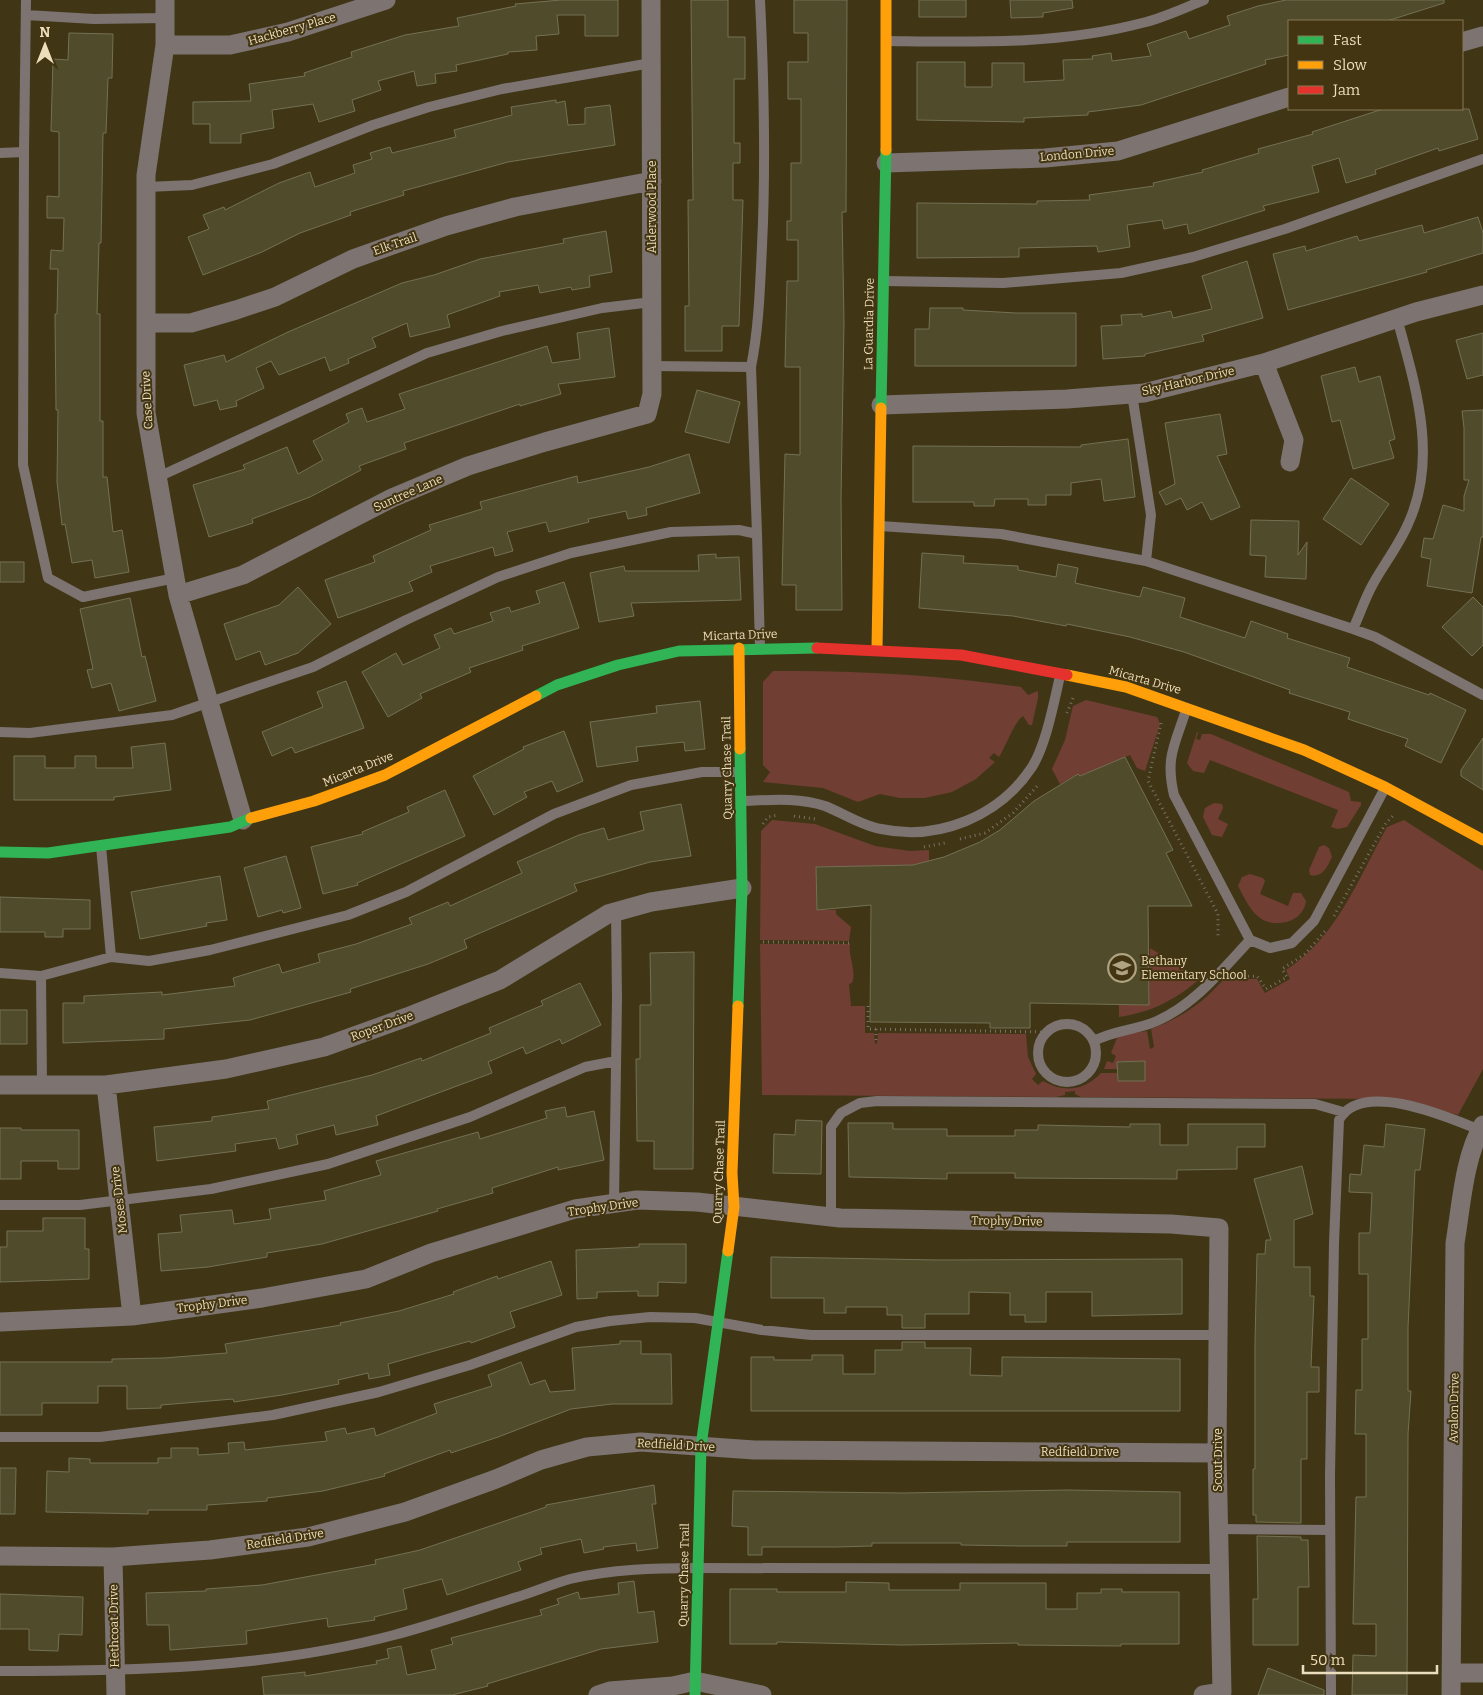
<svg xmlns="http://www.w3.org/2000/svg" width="1483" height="1695" viewBox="0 0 1483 1695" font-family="Bitter,serif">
	<rect width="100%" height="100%" fill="#403616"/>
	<path fill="#703e33" d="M773,671c84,-1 166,4 248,16l7,8 10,-4v7l-6,27h-3l-6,-9c-9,6 -17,30 -24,41l-5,-4 -5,5 6,4 -19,17 -24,13 -27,6h-25l-20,-4 -22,8 -35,-14 -60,-6 7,-10 -7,-7v-83z
		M1086,700l71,17 3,7 -15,47 -8,-3 -7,-13 -50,21 -2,-2 -18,10 -8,-15 13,-29 8,-34z
		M1197,732l1,1 -2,6 4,1 2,-6h9l138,58 2,9 10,1v3l-14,22 -9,2 -7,-2 7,-17 -128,-50 -6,13 -11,-2 -6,-8z
		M1214,803l8,1 1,4 -5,11 10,5 -6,13 -10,-2 -9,-18 2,-9z
		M772,820l43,4 60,22 35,5 19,-1v11l-16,4 -97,2 1,43h19v4l15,13 -2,14 -89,-1 1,-109z
		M1404,820l79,51v198l-25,46 -57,-16 -320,-2 -6,-3v-3l-10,1v3l-9,2 -294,-2 -2,-151h90c-2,12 7,28 2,39l-3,1 2,22h14v27h9l1,10 2,1 1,-11 148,1 2,23 8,17 -4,5 6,6 5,-4c21,12 41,10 58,-8h16l1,8h27v-20l-27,1 -1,7h-13l3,-8 6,2 3,-7 -5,-3 6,-15 8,-4 22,-3 3,18 4,-2 -3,-18c30,-11 52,-26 73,-50h33l8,14 25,-14 -4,-9c51,-33 72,-91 101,-143z
		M1324,845l5,3 3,9c-5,10 -9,21 -22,18l-1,-5 10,-23z
		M1250,874l13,4 2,3 -5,13 28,12 5,-13h8l5,8c-2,21 -31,28 -46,17 -10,-7 -16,-21 -22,-32l4,-9z
		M1150,948l38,23 15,5c-26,23 -50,36 -84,41v-14l30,2z"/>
	<path fill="#504b2a" stroke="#747054" d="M561,0h57v36h-33v-21h-28l2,19 -23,2 1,14 -29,2v2l-52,11 1,6 -22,3 1,9 -19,3 -3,-15 -36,10 3,9 -29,10 3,11 -36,11 -6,-18 -41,6 2,18 -33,6v9h-31v-19h-17v-22l58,-1 -2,-17 56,-8 -1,-3 48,-16 -1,-5 54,-17 54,-9 -2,-8 59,-12 -1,-2z
		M691,0h37v37h17v42h-11v64h6v20h-7v37h10l-4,126h-17v25h-37v-45h4l-1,-106h5z
		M794,0h53l-1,212h-4l2,110 -3,176 1,112h-46v-25h-14l3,-131 15,1v-88h-15l2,-86h11v-41h-11v-19h4v-58h10v-64h-13v-37h20v-29h-14z
		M919,0h47v17h-47z
		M1010,0h62l1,8 -30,5v4l-32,1z
		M1286,0h158v3l-57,18h-98v34l-24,5 1,4 -125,41 -53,7v3l-64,3v4l-107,-2v-58h48v25h27v-24h32v19l40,-2 -1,-20 30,-1 -1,-3 19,-3 1,8 39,-5 -4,-12 39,-13 3,8 41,-14 -3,-9 31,-10z
		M69,33l44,1 -1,44h-4l-2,55h-3l-2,110h-2l-2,71h3v107h3v56h4l6,55 9,-2 7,42 -34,6 -3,-18 -20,3 -7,-39 -3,1 -5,-43 1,-72h-2l-1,-96h2l1,-45h-8l1,-19 12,1 1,-33h-17v-22l12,1v-65l-8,-1 2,-72 15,1z
		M556,100v3l9,-2 3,24 17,-1v-16l25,-3 5,40 -107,17 -105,29 1,4 -54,17 1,3 -51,18 -38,19 -59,23 -15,-38 21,-8 -6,-14 21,-8 1,3 54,-27 31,-11 5,15 40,-14 -2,-8 19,-6 -2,-6 20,-6 2,6 64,-16 -2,-7 58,-15 -1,-8z
		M1383,109h86l9,30 -39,12 -1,-3 -63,22 1,4 -30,9 -7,-25 -27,8 7,26 -56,14 2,4 -76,24 -2,-10 -23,5 -2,-9 -35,5 3,22 -32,5 -1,-6 -78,2v9l-102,1v-55l120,1v-3l53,-1 -1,-5 65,-9 -1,-3 50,-11 -1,-2 57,-17 -1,-4 55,-15 -1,-2z
		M1478,217l5,16v20l-57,17 1,2 -139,38 -15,-56 32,-8 1,5 51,-15 2,5 63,-16 2,8z
		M606,231l6,41 -23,4 1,11 -18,3 -1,-3 -31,6 -2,-8 -39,7 1,4 -53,19 3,12 -40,10 -3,-14 -35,15 4,9 -28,12 1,4 -19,8 -5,-14 -46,18 -8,-14 -15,7 8,20 -28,13 1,5 -17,4 -3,-10 -23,6 -10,-41 40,-10 2,7 62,-30 114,-49 32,-8 46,-16 84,-16 -1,-4z
		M1247,261l16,57 -61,17 2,6 -59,13v2l-42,3 -2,-33 21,-1 -1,-10 21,-1v3l29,-6 2,7 39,-9 -10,-33z
		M930,308h33v2l53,3h60v53h-161v-37h14z
		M609,328l6,49 -57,7 3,10 -41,12v-2l-116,39 2,6 -47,17 2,4 -51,27 -58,22 1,4 -44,14 -16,-52 52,-16 -2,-4 44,-18 11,27 25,-14 -10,-19 36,-19 -3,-8 16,-6 5,14 38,-13 -6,-15 148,-48 5,17 28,-4 -3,-26z
		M1483,333v42l-16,4 -11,-39z
		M1355,367l4,15 21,-6 15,63 -6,2 5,17 -41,11 -13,-49 -8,2 -11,-46z
		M697,390l43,12 -11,41 -44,-11z
		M1483,410v127h-2l-9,56 -45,-7 4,-27 -10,-2 3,-19 9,1 10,-34 21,6v-15l5,-16h-5v-52l-2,-17z
		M1220,414l7,40 -10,2 23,51 -29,13 -9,-18 -15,8 -6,-12 -15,7 -7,-13 16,-8 -10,-61z
		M1128,439l7,58 -31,4 -3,-22 -30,4v12h-25v10h-18v-6h-33l-1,7h-20v-4h-61v-56l168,1v-2z
		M689,454l11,39 -54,15 1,7 -19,4 -2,-8 -38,8 1,3 -40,10 -3,-10 -39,10 6,19 -18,5 -2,-9 -63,19 2,6 -23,10 4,9 -75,27 -13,-38 50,-18 -2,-6 58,-26 -2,-5 53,-16 -2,-7 63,-17 34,-9 1,7 71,-16z
		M1351,478l38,26 -28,41 -38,-26z
		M1251,520l48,1 -1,34 9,-13 -1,37 -41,-2 1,-21 -16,-1z
		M922,553l42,3 -1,7 55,3v4l38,7 2,-13 20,4 -3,15 65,14 3,-10 42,11 -5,19 65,21 6,-17 37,13 -1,4 63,20 -3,9 82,28 1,-2 36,17 -25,53 -36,-17 3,-7 -60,-20 2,-7 -61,-19 1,-3 -106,-38 -54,-15 -63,-13 -1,2 -53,-10 -94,-8z
		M716,554v4l23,-1 2,43 -110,3 3,13 -35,6 -9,-49 34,-7 1,5h74l-1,-16z
		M0,562h24v20h-24z
		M564,582l15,46 -57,18 1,4 -54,18 2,4 -51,22 2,4 -34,19 -26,-45 34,-19 7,12 37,-17 -6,-13 17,-7 3,6 39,-13 -3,-8 19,-6 2,5 29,-9 -4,-12z
		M298,587l33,37 -33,29 -33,12 -5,-14 -24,9 -12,-36 55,-19z
		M1473,597l10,10v38l-11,11 -30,-29z
		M130,598l12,59 3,-1 11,45 -37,10 -8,-28 -19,5 -5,-18 6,-1 -13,-60z
		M346,681l18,47 -69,25 -3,-6 -20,9 -10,-24 61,-25 -6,-15z
		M700,701l5,48 -20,2 -1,-9 -48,5 2,14 -41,6 -7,-45 67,-9 -1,-7z
		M564,731l19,50 -26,11 -5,-11 -28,11 3,5 -33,18 -21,-39 51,-27 -1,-2z
		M1483,738v52l-22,-14v-6z
		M165,743l6,47 -57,7v3h-100v-44h31v12h30v-12h21v12h37l-2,-21z
		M1125,757l48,93 -7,3 26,53h-44l1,99 -119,-2v25h-40v-5l-120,-1 1,-117 -54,5 -1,-43 97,-2 31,-8 36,-15 20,-12 34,-29 44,-27 2,2z
		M445,790l20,46 -108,47 1,2 -35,9 -12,-47 52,-13 -1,-2 47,-20 -2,-5z
		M681,804l10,52 -41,6 -76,22 3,7 -113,49 3,8 -39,16 -78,25 1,3 -101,28 -86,9v10l-101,4v-40h21v-7l78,-4v3l73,-9 -2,-8 46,-14 3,9 38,-11 -2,-8 38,-10 56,-20 -3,-6 39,-16 2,4 72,-33 -5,-11 62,-27 25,-7 4,12 36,-10 -4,-18z
		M286,856l15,52 -18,5 -1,-3 -24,7 -14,-49z
		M220,876l7,44 -21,3 1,3 -67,13 -9,-47z
		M0,897l90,3v29h-27v8h-18v-5h-45z
		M694,952l-1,217h-39v-28h-17l-1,-82h4v-54h11l-1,-52z
		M580,983l21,42 -39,19 -2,-5 -34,15 -3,-7 -35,15 4,11 -116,43 2,9 -42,10 -2,-10 -38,10 2,9 -19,5 -3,-11 -41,6 1,7 -79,10 -3,-34 58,-6v-4l57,-8 -2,-8 105,-26 49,-17 1,3 69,-28 -2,-5 54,-23 -2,-4z
		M0,1010h27v34h-27z
		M1145,1061v20h-27l-1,-19z
		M565,1107l2,10 27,-6 10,49 -46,10v-3l-66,21 1,5 -56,16 1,2 -116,33 -55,9v4l-59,10 -47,4 -3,-37 24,-2 -2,-17 52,-5 2,14 37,-5 -2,-10 57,-9 -2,-9 57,-16 -5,-14 102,-29 2,7 67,-21 -2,-7z
		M796,1120l26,1 -1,53 -48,-1 1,-39 21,1z
		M848,1123h45v6h54v7h68v-6h23v-5l92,2v-3h30v21h28v-21h77v23h-28v22l-60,1v9l-162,-1v-5h-68v6l-98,-2z
		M1386,1124l39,5 -5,41h-5l-7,158v63h3l-3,43 -1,261h-55l1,-40 23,1v-32h-23l3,-127h10v-63h-11l1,-44h6v-51h6v-65h-9v-41h11l2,-40 -23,-1 1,-18 11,1 3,-30 20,2z
		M0,1128h21v2h58v39h-21v-8h-37v18h-21z
		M1302,1166l11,48 -19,6v47h16v29h4l-3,71h8v25h-12v67h-6v64l-45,-1v-7h-3v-46h2v-126l2,-89h8l1,-14h5l-17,-61z
		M43,1218h42v31h4v30l-89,3v-35h7v-16h36z
		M639,1244h47v39l-28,-1v14h-20v-5l-41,1v6l-20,1 -1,-49 63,-3z
		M771,1257l167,3 244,-1v55l-90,2v-24h-46v30h-21v-7h-15v-22l-41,-1v22h-44v14h-23v-13h-15v-8h-41v6h-22v-15h-53z
		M551,1261l11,34 -52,17 5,15 -44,16 -1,-2 -82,23 2,11 -21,4 -1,-6 -30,7 1,4 -57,11 -48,7 -1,-3 -72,6v3l-34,1v-23h-29v17h-56v12h-42v-53h112v-3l52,-1 63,-5 -2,-9 116,-19 -1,-2 59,-12 55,-17 -1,-2 44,-16 1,3z
		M620,1341h21v13h30l1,50h-60l-41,5 -73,28 -47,16 -1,-3 -66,24 1,2 -62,15 -56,7v3l-60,4v5h-59v4l-102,-2 1,-41 22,1v-14l21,1v4h68v-5h13v-10h27v7l31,-2 -1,-10 16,-1 1,8 82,-9 -2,-9 20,-4 2,6 27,-6 2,8 61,-23 -3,-9 58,-18 -4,-11 33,-13 9,23 15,-5 5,12 25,-2 -3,-42 48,-4z
		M902,1342h23v6h46l-1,27 32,1v-19l178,2v52h-429v-54h23v3h38v-5h31v19h32v-24h27z
		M0,1468h16l-1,46h-15z
		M654,1485l2,19h-4l6,44 -21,3 -1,-8 -33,4 1,2 -20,4 -3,-14 -41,9 2,6 -24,8 3,8 -74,25 -5,-16 -39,10 4,20 -33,8 1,3 -47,7 -1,-9 -81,13 1,13 -77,6 -1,-25h-22l-1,-32 60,-2v-2l56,-4 114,-21 -1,-4 45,-10 126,-43v-2z
		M1067,1490l113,2v50h-113v4h-47l-59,-1v-2h-89v3l-36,1h-74v8h-14v-28l-16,-1 1,-35 171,2z
		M1257,1536l44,1v3h7l1,47h-11v58h-45v-46h5z
		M634,1581l4,32 16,-2 4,31 -57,7 -114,35 1,2 -36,9h-188l-2,-18 43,-5v4l72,-12 -1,-3 13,-3 -2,-9 14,-3 6,29 29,-6 -5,-19 22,-6 -2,-6 91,-23 -2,-5 19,-6 -2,-5 21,-7 2,7 39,-5 -1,-11z
		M846,1582l43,1v7h71v-7h86v26h31v-16h24v-4h21v3h57v52h-58v2l-103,-1v-2l-116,2 -125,-3v2h-47v-55h47v3h69z
		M0,1594l83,3 -1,38 -23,-1 -1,17 -29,-1v-21h-29z
		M1268,1668l56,22v5h-66z"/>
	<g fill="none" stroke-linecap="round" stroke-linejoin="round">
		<path stroke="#797066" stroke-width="3" stroke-dasharray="1 4" stroke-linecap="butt" d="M1067,713l6,-15
			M1161,723l-13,58 70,133v22
			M794,816l21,3
			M763,824l5,-7 10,-2
			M960,839l25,-6 28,-20 26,-29
			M924,847l21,-4
			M1334,916l52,-93 7,-7
			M763,942l87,1
			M1233,977l24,-1 9,13 21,-12 -5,-8 23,-15 21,-24
			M868,1006v23l178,3
			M876,1029v12"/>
		<path stroke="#7d7371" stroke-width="10" d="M26,15l68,4 71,-1
			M887,41c86,1 171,4 255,-18 21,-5 42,-15 62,-23
			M24,152l-1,313 25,113 35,19 92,-19
			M0,153l24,-1 2,-152
			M146,187l46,-2 81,-21 100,-39 56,-18 73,-18 149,-26
			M885,281l118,2 118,-10 72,-16 92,-28 198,-70
			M652,366l99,1 6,167
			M751,367c8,-40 9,-80 11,-121 4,-82 2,-164 -2,-246
			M156,478l271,-125 75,-22 100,-23 50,-6
			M880,526l121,8 145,27 5,-46 -19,-121
			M1146,561l207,68c7,-15 12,-31 20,-45 11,-20 26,-39 35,-60 31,-67 7,-139 -11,-206
			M1353,629l22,8 108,58
			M1186,710c-11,35 -21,47 -12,85l76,145 20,8 22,-5 22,-22 71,-133
			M0,732l30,1 142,-18 141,-48 93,-47 92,-43 73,-24 100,-21 68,-2 18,4 3,114
			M742,801c28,-1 56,-4 83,5 18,7 37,20 56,23 57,12 118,-12 151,-62 14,-22 22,-65 28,-91
			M111,957l38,4 61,-11 138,-35 58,-23 148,-78 77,-29 71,-13h38
			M0,973l41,3 1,109
			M41,976l70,-19 -10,-111
			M1038 1053a29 29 0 1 1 58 0a29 29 0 1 1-58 0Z
			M1094,1041c20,-11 43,-11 63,-20 38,-17 65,-51 93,-81
			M614,1203l3,-204 -1,-88
			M0,1205h80l131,-16 117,-25 142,-47 115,-50 31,-6
			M831,1218v-91l10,-14 19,-10 17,-2 438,3 28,8
			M0,1437h100l173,-22 106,-23 91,-27 106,-38 34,-6 40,-4 45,1 67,12 49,5h408
			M1219,1529l111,1
			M0,1671c132,0 266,-2 394,-36 41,-11 82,-25 123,-38 17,-5 35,-13 53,-18 42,-10 86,-11 128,-11l522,1
			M1331,1695l-1,-219 4,-233 5,-123c22,-41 109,-3 141,10"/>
		<path stroke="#7d7371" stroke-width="19" d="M165,0v45l-19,130v238l32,182 65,225
			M1462,42l21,-6
			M165,45h65l58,-13 98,-32
			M886,163l159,-5 73,-7 171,-54
			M146,323h45l45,-13 39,-13 78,-38 93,-33 69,-19 137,-26
			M1264,363l30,77 -4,22
			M881,405l186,-6 77,-6 120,-30 152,-51 67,-17
			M178,595l65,-20 149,-77 76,-32 77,-24 102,-28 5,-20 -1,-394
			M0,1085h106l120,-16 98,-22 83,-30 93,-37 108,-66 43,-12 91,-14
			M106,1085l26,231
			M0,1322l132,-6 130,-18 104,-19 65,-26 144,-44 62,-9 60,2 143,16 331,6 48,4 -2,225 5,239 -19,3
			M0,1556l113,1 97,-7 98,-13 97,-25 91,-33 45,-19 46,-13 54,-5 113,8 463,3
			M113,1557l3,138
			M1452,1673h31
			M598,1695l12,-4 63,-5 22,-5 67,14
			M1451,1695l4,-452c6,-35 9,-87 28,-118"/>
		<path stroke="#30b455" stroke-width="11" d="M881,408l5,-258
			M536,696l21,-11 61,-20 61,-14 138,-3
			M0,852l48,1 182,-26 21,-9
			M738,1006l4,-118 -2,-139
			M695,1695l6,-249 27,-195"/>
		<path stroke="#ff9f0a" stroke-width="11" d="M886,0v150
			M739,648l1,101
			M877,649l4,-241
			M1067,675l59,12 178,63 81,37 98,53
			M251,818l63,-17 71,-26 151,-79
			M728,1251l6,-44 -2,-34 6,-167"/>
		<path stroke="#e5322d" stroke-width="11" d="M817,648l144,7 106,20"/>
	</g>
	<defs>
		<symbol id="school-ring" viewBox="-11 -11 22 22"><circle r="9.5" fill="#433511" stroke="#afa382" stroke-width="1.5"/><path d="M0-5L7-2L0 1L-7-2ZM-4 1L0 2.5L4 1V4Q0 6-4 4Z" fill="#afa382"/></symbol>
	</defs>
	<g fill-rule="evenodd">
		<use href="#school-ring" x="1106" y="952" width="32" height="32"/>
	</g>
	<g text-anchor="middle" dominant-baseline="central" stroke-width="4" stroke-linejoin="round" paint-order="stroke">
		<g font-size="12" fill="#ebdebc" stroke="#433511">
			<text transform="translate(292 29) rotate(-16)">Hackberry Place</text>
			<text transform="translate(1077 154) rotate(-5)">London Drive</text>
			<text transform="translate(652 207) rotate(-90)">Alderwood Place</text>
			<text transform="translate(395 244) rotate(-19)">Elk Trail</text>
			<text transform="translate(869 324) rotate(-89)">La Guardia Drive</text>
			<text transform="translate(1188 381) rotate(-13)">Sky Harbor Drive</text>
			<text transform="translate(147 400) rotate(-93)">Case Drive</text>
			<text transform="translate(408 493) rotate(-24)">Suntree Lane</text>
			<text transform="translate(740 635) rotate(-2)">Micarta Drive</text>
			<text transform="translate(1145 680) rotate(16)">Micarta Drive</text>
			<text transform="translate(727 768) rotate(-91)">Quarry Chase Trail</text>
			<text transform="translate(358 769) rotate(-22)">Micarta Drive</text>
			<text transform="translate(382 1026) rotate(-20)">Roper Drive</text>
			<text transform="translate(719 1172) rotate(-88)">Quarry Chase Trail</text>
			<text transform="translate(119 1200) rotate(-97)">Moses Drive</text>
			<text transform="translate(603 1207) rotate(-8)">Trophy Drive</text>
			<text transform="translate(1007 1221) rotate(1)">Trophy Drive</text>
			<text transform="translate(212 1304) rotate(-7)">Trophy Drive</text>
			<text transform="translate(1454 1408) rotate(-89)">Avalon Drive</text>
			<text transform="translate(676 1445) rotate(3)">Redfield Drive</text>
			<text x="1080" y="1452">Redfield Drive</text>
			<text transform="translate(1218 1460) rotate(-90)">Scout Drive</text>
			<text transform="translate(285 1539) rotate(-9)">Redfield Drive</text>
			<text transform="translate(684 1575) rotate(-89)">Quarry Chase Trail</text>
			<text transform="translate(114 1626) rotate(-91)">Hethcoat Drive</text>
		</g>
		<g font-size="12" fill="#ebdebc" stroke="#433511" text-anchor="start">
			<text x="1141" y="961">Bethany<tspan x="1141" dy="14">Elementary School</tspan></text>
		</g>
	</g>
	<rect x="1288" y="20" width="175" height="90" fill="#433511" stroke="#867955"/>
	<rect x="1298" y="36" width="25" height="8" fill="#30b455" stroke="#867955"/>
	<text x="1333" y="45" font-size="15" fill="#ebdebc">Fast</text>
	<rect x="1298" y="61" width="25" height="8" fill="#ff9f0a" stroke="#867955"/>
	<text x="1333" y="70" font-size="15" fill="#ebdebc">Slow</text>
	<rect x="1298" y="86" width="25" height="8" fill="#e5322d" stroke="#867955"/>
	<text x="1333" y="95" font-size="15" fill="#ebdebc">Jam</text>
	<g transform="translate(45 45)" stroke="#433511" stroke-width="4" paint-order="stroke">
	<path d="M0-4L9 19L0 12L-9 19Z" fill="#ebdebc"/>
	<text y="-8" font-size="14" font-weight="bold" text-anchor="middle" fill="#ebdebc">N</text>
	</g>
	<path d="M1303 1665v8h134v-8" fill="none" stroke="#ebdebc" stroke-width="2.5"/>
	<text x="1310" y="1665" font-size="15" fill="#ebdebc" stroke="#433511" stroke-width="4" paint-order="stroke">50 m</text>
</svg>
